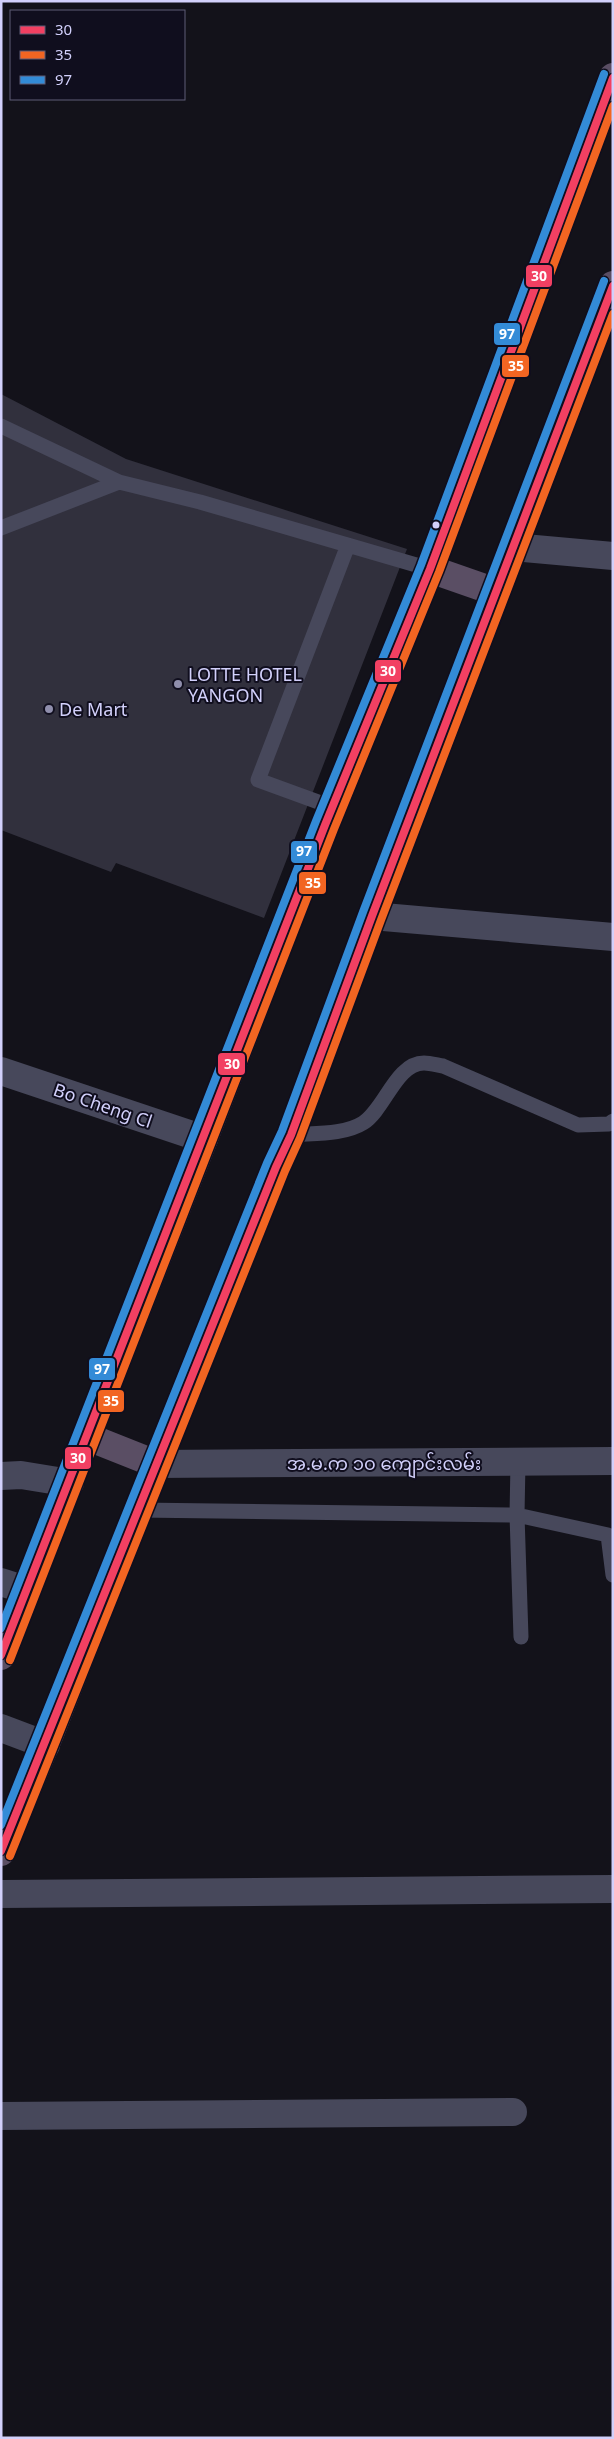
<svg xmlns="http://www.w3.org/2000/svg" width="614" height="2439" viewBox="0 0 614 2439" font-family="'Noto Sans','Noto Sans Myanmar',sans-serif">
	<rect width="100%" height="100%" fill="#13121a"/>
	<path fill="#31303d" d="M1,394l125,65 281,90 -143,369 -148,-55 -5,9 -110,-42z"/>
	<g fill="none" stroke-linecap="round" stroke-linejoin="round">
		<path stroke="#47485b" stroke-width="15" d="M1,426l118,56 81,20 230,67
			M1,528l118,-46
			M332,807l-74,-27 90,-235
			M291,1135c22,-2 53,0 72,-12 22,-14 33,-60 61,-60 6,0 13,2 19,3l135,59 31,-1 4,-3
			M518,1462l-1,53 4,122
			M138,1510l379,5 91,20 5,40"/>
		<path stroke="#47485b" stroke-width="28" d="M513,547l100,9
			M372,916l241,21
			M1,1071l203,68
			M156,1464l457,-3
			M1,1476l20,-1 49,8
			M1,1582l25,8
			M1,1728l45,17
			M1,1894l612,-5
			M1,2116l512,-4"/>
		<path stroke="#5a4e64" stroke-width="28" d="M430,569l66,23
			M88,1437l68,27
			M1,1656l203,-517 121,-314 105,-256 183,-492
			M1,1852l49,-118 106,-270 120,-297 15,-32 81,-219 241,-631"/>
		<defs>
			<path id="bus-1" d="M1,1655l324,-830 105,-256 183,-491
				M1,1851l275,-684 15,-32 81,-219 241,-630"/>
			<path id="bus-2" d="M10,1660l324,-831 105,-257 174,-466
				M10,1856l275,-685 15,-33 81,-218 232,-606"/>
			<path id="bus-3" d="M1,1628l315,-807 105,-256 183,-491
				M1,1825l266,-662 15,-32 81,-219 241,-631"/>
		</defs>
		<use href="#bus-1" stroke="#100e1e" stroke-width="11"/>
		<use href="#bus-2" stroke="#100e1e" stroke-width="11"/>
		<use href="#bus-3" stroke="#100e1e" stroke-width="11"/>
		<use href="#bus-1" stroke="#f24062" stroke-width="8"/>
		<use href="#bus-2" stroke="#f26522" stroke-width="8"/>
		<use href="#bus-3" stroke="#338bd7" stroke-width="8"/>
	</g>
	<circle fill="#d2d0fb" stroke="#100e1e" stroke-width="2" cx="436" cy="525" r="4.5"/>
	<g fill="#8f8eac" stroke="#100e1e" stroke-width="2">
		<circle cx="178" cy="684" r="5"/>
		<circle cx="49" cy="709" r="5"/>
	</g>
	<g text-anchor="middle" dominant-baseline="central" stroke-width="4" stroke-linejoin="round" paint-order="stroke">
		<g font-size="18" fill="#d2d0fb" stroke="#100e1e" text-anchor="start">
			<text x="188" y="674">LOTTE HOTEL<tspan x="188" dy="21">YANGON</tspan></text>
			<text x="59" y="709">De Mart</text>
		</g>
		<g font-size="18" fill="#d2d0fb" stroke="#100e1e">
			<text transform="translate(103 1105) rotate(19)">Bo Cheng Cl</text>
			<text x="384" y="1463">အ.မ.က ၁၀ ကျောင်းလမ်း</text>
		</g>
	</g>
	<g stroke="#100e1e" stroke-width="2">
		<rect x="525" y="264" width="28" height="24" rx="5" fill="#f24062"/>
		<rect x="493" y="322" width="28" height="24" rx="5" fill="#338bd7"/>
		<rect x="501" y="354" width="29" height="24" rx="5" fill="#f26522"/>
		<rect x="374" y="659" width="28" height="24" rx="5" fill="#f24062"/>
		<rect x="290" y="840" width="28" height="24" rx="5" fill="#338bd7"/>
		<rect x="298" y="871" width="29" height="24" rx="5" fill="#f26522"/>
		<rect x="217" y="1052" width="29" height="24" rx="5" fill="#f24062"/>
		<rect x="88" y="1357" width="28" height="24" rx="5" fill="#338bd7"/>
		<rect x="97" y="1389" width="28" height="24" rx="5" fill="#f26522"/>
		<rect x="64" y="1446" width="28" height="24" rx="5" fill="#f24062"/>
	</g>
	<g font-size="14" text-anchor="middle" font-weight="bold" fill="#fff">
		<text x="539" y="281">30</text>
		<text x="507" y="339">97</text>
		<text x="516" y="371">35</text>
		<text x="388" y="676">30</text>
		<text x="304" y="856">97</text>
		<text x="313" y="888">35</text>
		<text x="232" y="1069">30</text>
		<text x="102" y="1374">97</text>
		<text x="111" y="1406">35</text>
		<text x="78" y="1463">30</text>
	</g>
	<rect width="614" height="2439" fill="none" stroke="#d2d0fb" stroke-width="5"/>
	<rect x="10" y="10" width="175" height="90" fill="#100e1e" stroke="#5e5c76"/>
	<rect x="20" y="26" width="25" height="8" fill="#f24062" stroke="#5e5c76"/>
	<text x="55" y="35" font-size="15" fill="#d2d0fb">30</text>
	<rect x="20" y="51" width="25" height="8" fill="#f26522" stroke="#5e5c76"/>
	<text x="55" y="60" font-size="15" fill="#d2d0fb">35</text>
	<rect x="20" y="76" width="25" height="8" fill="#338bd7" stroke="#5e5c76"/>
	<text x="55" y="85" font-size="15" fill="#d2d0fb">97</text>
</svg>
